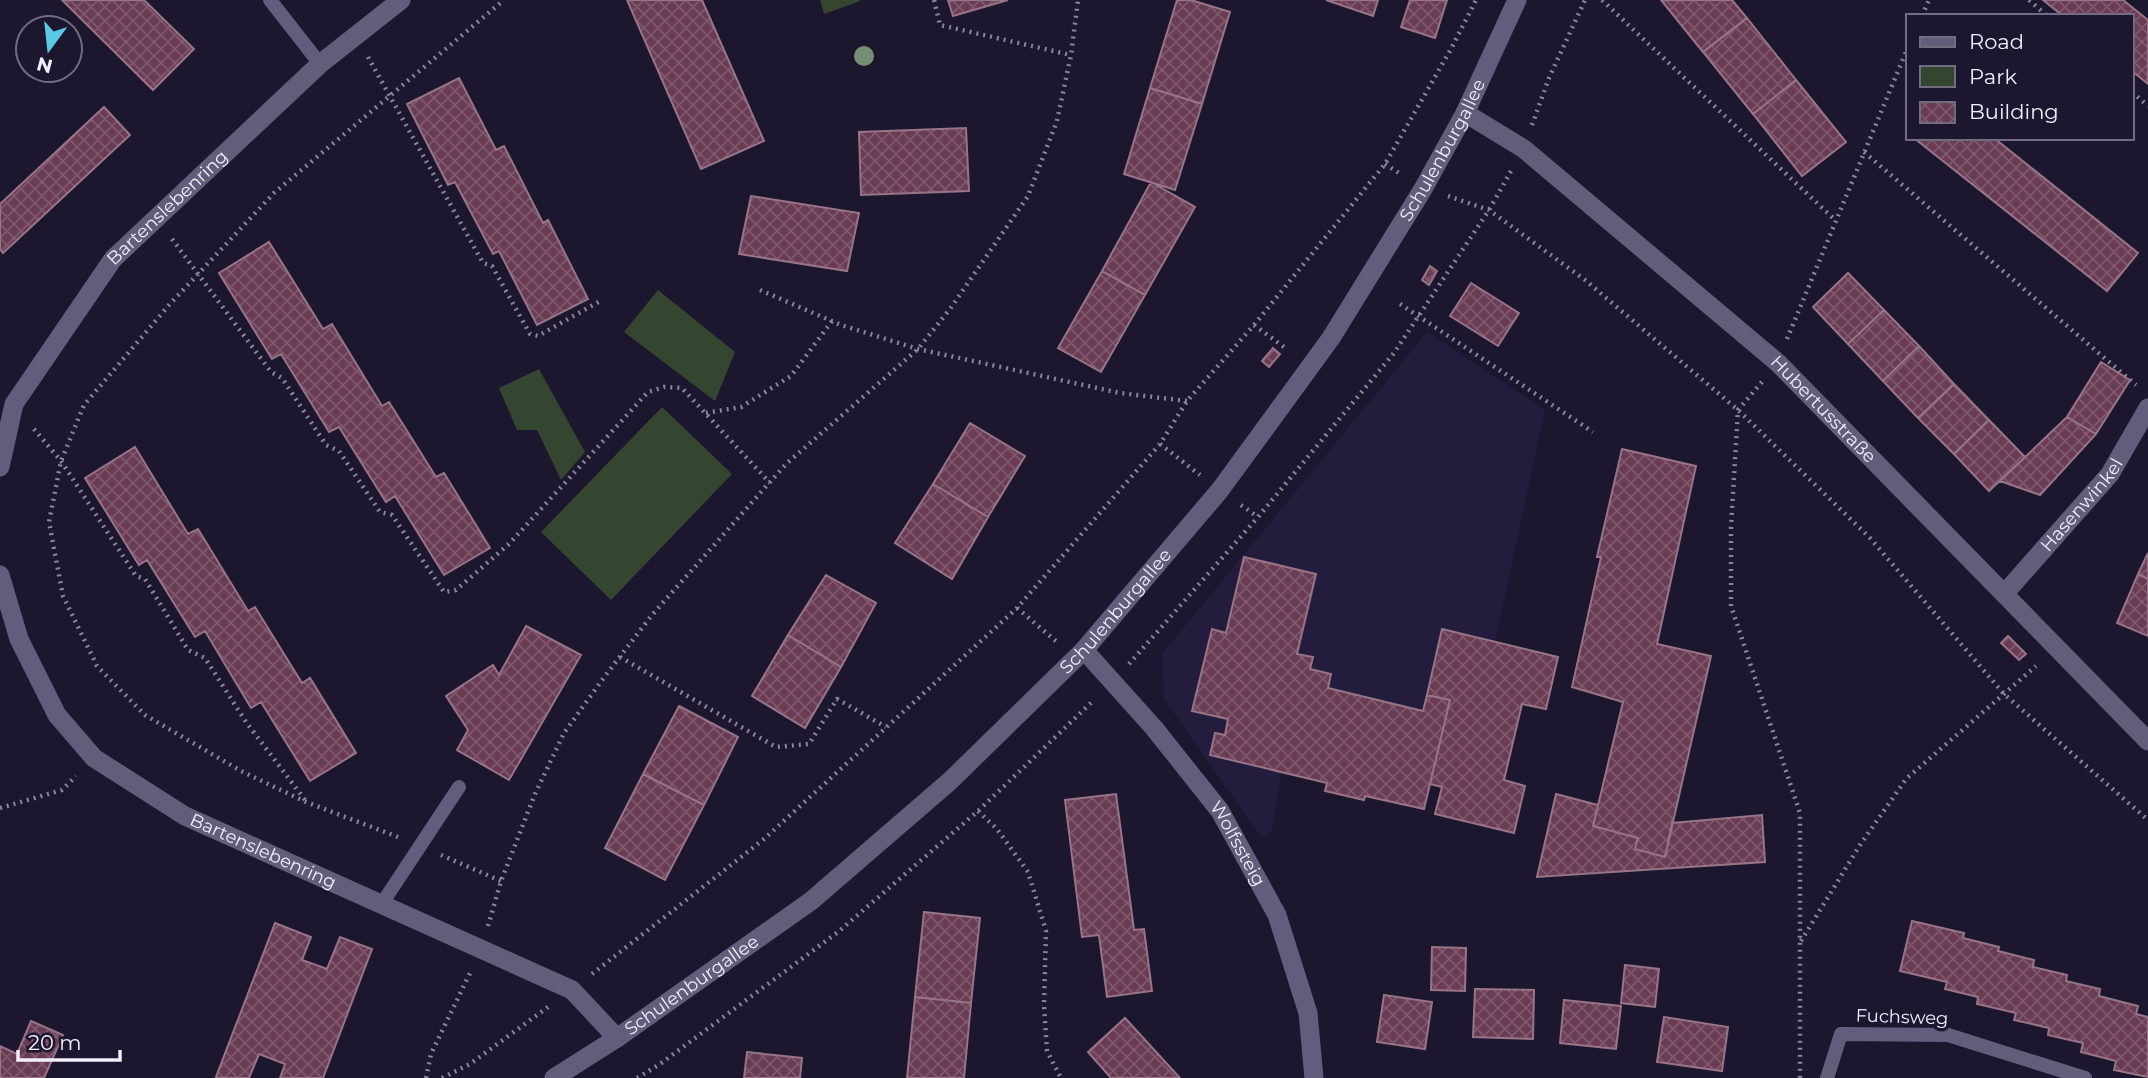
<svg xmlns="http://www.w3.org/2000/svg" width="2148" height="1078" viewBox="0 0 2148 1078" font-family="Montserrat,sans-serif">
	<defs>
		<pattern id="building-cross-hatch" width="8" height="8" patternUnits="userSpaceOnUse" patternTransform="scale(1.75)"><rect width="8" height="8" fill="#693c53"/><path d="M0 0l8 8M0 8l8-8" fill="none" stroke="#7f586d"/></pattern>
	</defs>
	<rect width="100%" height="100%" fill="#1c162f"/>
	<path fill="#241c3c" d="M1427,332l118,78 -50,232 -53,-12 -15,65 23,5 -26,109 -58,-13 -2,4 -39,-9 1,-8 -45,-11 -9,59 -11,6 -97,-138 -2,-45z"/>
	<path fill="#354630" d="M820,0h40v1l-36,13z
		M658,290l77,62 -20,49 -91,-69z
		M539,369l46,83 -24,28 -24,-50h-20l-18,-42z
		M662,407l70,67 -121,126 -70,-68z"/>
	<path fill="url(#building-cross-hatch)" stroke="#977586" stroke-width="2" d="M62,0h82l50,49 -41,41z
		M627,0h75l62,141 -63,28z
		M948,0h60l-55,16z
		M1177,0h14l39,12 -28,92 -52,-16z
		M1326,0h52l-5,16z
		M1410,0h37l-12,38 -34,-11z
		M1661,0h71l15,18 -44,34z
		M2043,0h80l25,20v64l-16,-13v-55h-69z
		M1747,18l49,62 -43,34 -50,-62z
		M459,78l37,72 8,-4 39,77 5,-3 40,79 -51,26 -38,-74 -6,3 -38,-72 -7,3 -41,-81z
		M1796,80l50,62 -44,34 -49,-62z
		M1150,88l52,16 -27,86 -51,-16z
		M104,107l26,28 -127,118 -3,-4v-45z
		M966,128l3,63 -108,4 -2,-63z
		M1914,138h80l144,115 -31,38z
		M1151,182l44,25 -50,88 -43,-24z
		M751,196l108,17 -12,58 -108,-17z
		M269,242l54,87 9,-5 50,82 7,-4 47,75 8,-4 46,75 -46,27 -49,-79 -9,6 -47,-75 -10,5 -48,-78 -9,5 -53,-86z
		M1430,266l7,5 -8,14 -7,-5z
		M1102,271l43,24 -44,77 -43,-24z
		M1848,273l36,37 -36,34 -35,-37z
		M1471,283l48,30 -21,33 -48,-30z
		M1884,310l35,36 -36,35 -35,-37z
		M1919,346l35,38 -36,34 -35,-37z
		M1273,348l7,6 -11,13 -7,-6z
		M2101,362l29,18 -34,54 -29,-17z
		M1954,384l35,36 -35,34 -36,-36z
		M2067,417l29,17 -56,61 -40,-14z
		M1989,420l36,37 -36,34 -35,-37z
		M970,423l55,33 -37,61 -55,-33z
		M135,447l53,87 10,-5 50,82 7,-4 47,76 8,-5 46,75 -46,28 -49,-79 -10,6 -46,-77 -10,6 -48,-77 -8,5 -54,-87z
		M1622,449l74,17 -39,178 54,12 -46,201 -30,-8 3,-11 -45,-12 30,-124 -51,-15 29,-130h-4z
		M933,484l55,33 -36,62 -57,-36z
		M2148,553v26l-10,-5z
		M1244,557l72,17 -19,80 16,3 -3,12 21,5 -3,14 95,23 4,-16 23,5 -26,109 -59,-13 -1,4 -39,-9 2,-8 -117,-28 5,-22 10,2 3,-16 -36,-8 20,-82 14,4z
		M2138,574l10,5v57l-31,-13z
		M826,575l50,28 -35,64 -53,-32z
		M526,626l55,29 -72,125 -52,-30 11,-20 -22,-34 47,-31 6,10z
		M1442,629l116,28 -12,52 -24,-5 -18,76 21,6 -11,47 -79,-19 7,-27 -12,-3 20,-84 -23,-5z
		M788,635l53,32 -36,61 -53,-32z
		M2008,636l18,18 -7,6 -18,-17z
		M679,706l59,31 -34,68 -61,-31z
		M643,774l61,31 -39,75 -60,-32z
		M1116,794l18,136 10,-1 8,62 -45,6 -8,-62 -17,2 -17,-137z
		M1556,794l42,11 -5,21 45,12 -3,11 30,8 7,-34 90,-8 3,47 -228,15z
		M924,912l56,6 -9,85 -56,-6z
		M1912,921l52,12 -1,5 36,9 -1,4 36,9 -1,7 34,8 -1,6 34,8 -1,7 39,10 -2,8 12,3v60l-34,-7 2,-9 -35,-9 2,-9 -35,-8 1,-7 -35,-8 2,-7 -39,-9 1,-7 -33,-8 2,-7 -47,-11z
		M275,923l36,14 -9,23 25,9 13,-32 32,12 -49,129h-43l5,-14 -26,-10 -10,24h-30l-3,-1z
		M1432,947l34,1 -1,43 -34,-1z
		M1625,965l34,4 -4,38 -34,-4z
		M1475,989l59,1 -1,49 -60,-2z
		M1384,995l48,7 -7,47 -48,-7z
		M915,997l56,6 -7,75h-57z
		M1564,1000l57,6 -5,43 -56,-6z
		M1664,1017l64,10 -6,44 -65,-9z
		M1125,1018l55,60h-69l-23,-26z
		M31,1021l32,14 -19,43h-44v-32l17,8z
		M747,1052l55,6 -2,20h-56z"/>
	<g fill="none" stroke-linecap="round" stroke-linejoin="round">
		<path stroke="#8a8599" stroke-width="4.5" stroke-dasharray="2 5" stroke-linecap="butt" d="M934,0l6,25 131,30
			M1602,0l233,220
			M2029,0l18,16
			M1922,16l7,-16
			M368,57l115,206 9,3 38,68 8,2 64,-36
			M2132,92l16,14
			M1532,125l17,-47 36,-78
			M1864,152l272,233
			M1385,164l17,11
			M1448,196l41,14 96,70 153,130 132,128 134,156 144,126
			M172,239l99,133 11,6 44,67 13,6 41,61 12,3 52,77 12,-2 53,-46 139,-152 16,-5 18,1 88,95
			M760,290l81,35 77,24 202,44 67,8
			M1400,304l193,128
			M1254,325l30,22
			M1787,339l121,-292
			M1762,382l-24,28 -7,117v79l69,207v265
			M706,413l35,-6 50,-31 41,-55
			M34,429l27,32 75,115 9,3 43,71 17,8 41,64 59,78
			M1160,444l40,31
			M1241,505l17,12
			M1017,608l40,34
			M620,657l156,90 33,-3 28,-45 49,28
			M1129,664l129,-147 136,-164 95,-143 22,-39
			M0,808l62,-18 14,-14
			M978,811l19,18 31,43 18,59 -2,74 3,46 14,27
			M398,837l-92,-35 -65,-31 -96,-56 -48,-49 -34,-70 -14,-74 12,-61 23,-56 85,-100 105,-112 230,-193
			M441,855l60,26
			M488,926l13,-45 34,-87 29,-61 41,-57 47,-61 134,-151 132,-115 32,-40 78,-113 29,-75 14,-66 7,-55
			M1801,941l59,-96 46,-66 130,-113
			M592,974l172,-135 253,-231 143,-164 27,-43 67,-76 131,-161 66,-115 25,-49
			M426,1078l5,-24 39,-81
			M442,1078l28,-14 78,-57
			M637,1078l23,-14 178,-132 140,-121 116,-111"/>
		<path stroke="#635d7c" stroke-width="14" d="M270,0l50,64
			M381,905l78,-118
			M1827,1078l14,-44 107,1 137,43"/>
		<g stroke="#635d7c" stroke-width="19">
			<path id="s1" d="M0,467l14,-63 99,-145 207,-195 81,-64"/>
			<path id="s2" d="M0,575l19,64 38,76 37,43 91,58 387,174 45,48"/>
			<path id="s3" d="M2005,593l105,-119 38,-66"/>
			<path id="s4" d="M1084,650l70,78 66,83 57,104 31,98 6,65"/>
		</g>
		<g stroke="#635d7c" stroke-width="19">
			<path id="s5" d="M1465,113l59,36 254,214 370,378"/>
			<path id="s6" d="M554,1078l63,-40 194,-137 139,-120 134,-131 136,-160 111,-152 92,-149 42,-76 52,-113"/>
		</g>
	</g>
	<circle fill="#748d75" cx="864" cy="56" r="10"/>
	<g text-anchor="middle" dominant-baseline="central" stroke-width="7" stroke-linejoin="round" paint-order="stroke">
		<g font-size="18" fill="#f1eefd" stroke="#1c162f">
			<text stroke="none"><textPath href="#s6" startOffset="1300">Schulenburgallee</textPath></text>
			<text stroke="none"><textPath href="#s1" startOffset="315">Bartenslebenring</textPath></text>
			<text stroke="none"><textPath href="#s5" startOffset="466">Hubertusstraße</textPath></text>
			<text stroke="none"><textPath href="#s3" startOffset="117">Hasenwinkel</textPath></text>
			<text stroke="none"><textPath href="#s6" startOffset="733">Schulenburgallee</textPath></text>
			<text stroke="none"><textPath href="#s4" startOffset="248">Wolfssteig</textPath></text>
			<text stroke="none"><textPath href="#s2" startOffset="402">Bartenslebenring</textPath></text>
			<text stroke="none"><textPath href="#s6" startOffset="166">Schulenburgallee</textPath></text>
			<text transform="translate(1902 1017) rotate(2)">Fuchsweg</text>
		</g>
	</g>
	<rect x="1906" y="14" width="228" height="126" fill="#1c162f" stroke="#716c81" stroke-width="2"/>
	<rect x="1920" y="37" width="35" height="10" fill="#635d7c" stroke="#716c81" stroke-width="2"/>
	<text x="1969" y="49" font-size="21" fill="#f1eefd">Road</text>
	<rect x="1920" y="66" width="35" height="21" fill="#354630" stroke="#716c81" stroke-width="2"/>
	<text x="1969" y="84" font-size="21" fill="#f1eefd">Park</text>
	<rect x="1920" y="102" width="35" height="21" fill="url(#building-cross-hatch)" stroke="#716c81" stroke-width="2"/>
	<text x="1969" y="119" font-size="21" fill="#f1eefd">Building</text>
	<g transform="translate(49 49) rotate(195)"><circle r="33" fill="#1c162f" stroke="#716c81" stroke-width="2"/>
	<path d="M0-5L12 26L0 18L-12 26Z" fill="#5bc8e6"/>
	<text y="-10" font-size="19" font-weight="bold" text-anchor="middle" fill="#f1eefd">N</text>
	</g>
	<path d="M18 1050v10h102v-10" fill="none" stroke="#f1eefd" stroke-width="3.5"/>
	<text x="28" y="1050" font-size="21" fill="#f1eefd" stroke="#1c162f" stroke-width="5" paint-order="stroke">20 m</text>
</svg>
